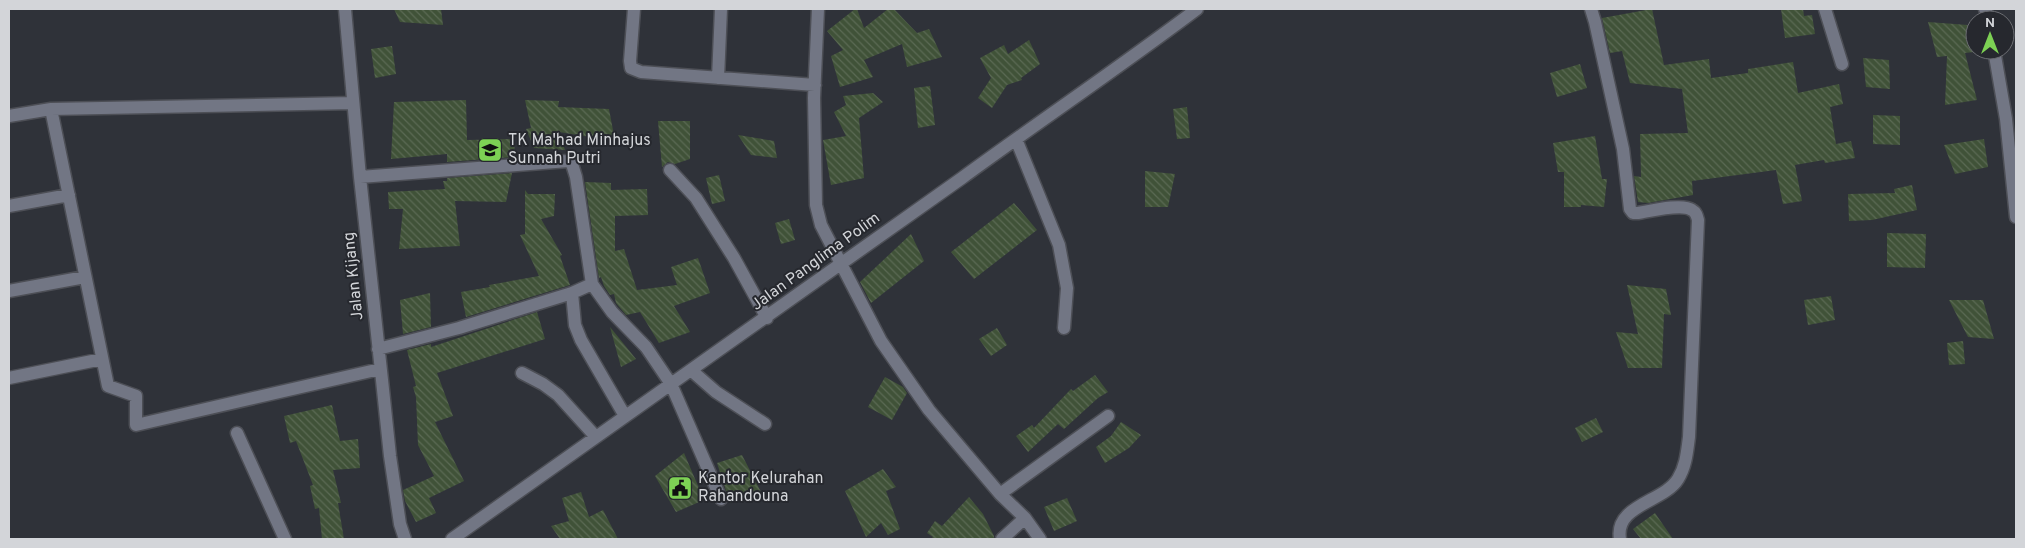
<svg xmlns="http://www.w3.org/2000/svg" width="2025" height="548" viewBox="0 0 2025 548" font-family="Overpass,sans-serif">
	<defs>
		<pattern id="building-back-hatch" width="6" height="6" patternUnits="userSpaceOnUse" patternTransform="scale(1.25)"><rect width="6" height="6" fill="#405238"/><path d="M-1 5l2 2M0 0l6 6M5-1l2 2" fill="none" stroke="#5b6a54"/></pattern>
	</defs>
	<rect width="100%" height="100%" fill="#2f3239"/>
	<path fill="url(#building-back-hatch)" d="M394,9h47l2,16 -43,-3z
		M855,9h2l7,19 24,-19h6l23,24 12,-4 13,28 -35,10 -5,-23 -38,16 9,17 -33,10 -9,-31 12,-6 -16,-19z
		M1652,9l12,56 45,-6 2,19 37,-5v-4l45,-7 5,31 41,-9 4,20 -13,3 6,37 15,-3 4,17 -30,5 -1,-3 -29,5 7,36 -19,3 -7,-34 -84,11 1,14 -45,8 -10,-1 -4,-26 7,1 -1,-43 48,-1 -6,-44 -52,-6 -8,-32 -12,2 -8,-35z
		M1781,9h22l1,7 8,-1 3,19 -30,4z
		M1928,22l40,3 6,27 -9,1 12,47 -32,5 2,-49 -10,1z
		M1029,40l11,24 -19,14 1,2 -15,5 -15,23 -14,-10 13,-20 -11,-20 24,-13 4,9z
		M392,46l4,28 -21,4 -4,-29z
		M1863,58l26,2 1,29 -24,-2z
		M1580,64l7,24 -30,9 -7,-24z
		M930,86l5,39 -17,3 -4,-40z
		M873,93l10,9 -24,16 5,60 -33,7 -8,-45 23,-4 -12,-24 12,-7 -3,-9z
		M466,100l1,40 47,-1 1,18 -68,5v-8l-56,5 3,-57z
		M525,100l34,1 -1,6 51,2 6,32 -56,-9 6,18 -31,-2 -8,-19 5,-1z
		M1187,107l3,31 -13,1 -4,-30z
		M1873,115l27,1v29l-27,-1z
		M658,121h32v38l-15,5 -7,-2 -6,5z
		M738,135l36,6 3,17 -26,-3z
		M1595,136l7,43h5l-3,28 -23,-2v2h-17v-35h-6l-5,-29z
		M1984,139l4,28 -33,7 -11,-29z
		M1145,171l30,3 -7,33h-23z
		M512,173l-6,29 -51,-1 5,45 -61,3 4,-40h-14l-1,-17 57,-3 -2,-8h4v-3z
		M719,175l6,26 -13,3 -6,-26z
		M585,182l26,1v7l36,-1 1,26 -33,1v35l9,-2 13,41 40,-5 -6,-18 27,-9 12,35 -36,13 16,26 -31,11 -19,-31 -14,3 -10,-12 -2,-9 -4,1 -6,-9 -3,-9 -2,1z
		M1912,185l5,25 -45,10 -23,1 -1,-27 47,-1 -1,-4z
		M525,190l3,4h27l-1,22 -13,3 21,36 -2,1 10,29 -104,32 -5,-25 29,-5 -1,-2 50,-9 -19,-41 5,-1z
		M1014,203l23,27 -63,49 -23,-27z
		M789,219l6,21 -14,4 -6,-21z
		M1887,233l39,1 -1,34 -38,-1z
		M911,234l13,27 -53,42 -11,-21z
		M1627,285l39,4 5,26 -7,-1 -2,54h-34l-12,-36 22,2z
		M430,293l1,34 -28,7 -3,-34z
		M1831,296l4,24 -27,5 -4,-25z
		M1949,300h34l11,39 -26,-2z
		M537,312l8,27 -108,34 16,43 -18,6 29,59 -35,17 7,15 -20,9 -11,-21 -2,-11 31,-14 -16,-31 -2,-48 -3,-10 3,-1 -9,-36 24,-6v3z
		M610,327l26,32 -15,8z
		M997,328l10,17 -16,11 -12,-17z
		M1963,341l2,23 -16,1 -2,-22z
		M1095,375l13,17 -10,6 -34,31 -6,-5 -30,28 -12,-16 16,-11 2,3 37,-39 2,2z
		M885,377l18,10 4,6 -15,27 -24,-13z
		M332,405l8,36 18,-2 2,29 -27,2 8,33h-3l6,36h-22l-3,-31 -4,1 -5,-23 3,-1 -17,-44 -6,2 -6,-27z
		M1596,418l7,14 -21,10 -7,-14z
		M1121,422l20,13 -12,13 -24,15 -9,-16 15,-11z
		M684,453l20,47 -28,12 -21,-36z
		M742,455l19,37 -31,11 -13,-40z
		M883,469l13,18 -10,4 14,38 -12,6 -7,-12 -15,14 -21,-46z
		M581,492l8,25 14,-7 15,29h-58l-9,-13 18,-5 -7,-23z
		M969,497l14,17 11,22v3h-63l2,-2 -6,-4 8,-12 7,5z
		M1067,498l10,23 -23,10 -10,-24z
		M1655,513l18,26h-32l-8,-10z"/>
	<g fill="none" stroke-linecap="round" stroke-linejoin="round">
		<defs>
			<path id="minor" d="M345,9l15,168 22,203 8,76 10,68 5,15
				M634,9l-4,52 1,7 10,4 174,13
				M818,9l-4,89 2,107 5,20 60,116 48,69 71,84 25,24 15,21
				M1591,9l4,13 28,127 7,60 3,4h5c12,-2 44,-10 54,-3 4,2 5,6 6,10l-9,217c-2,15 -3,29 -11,42 -14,23 -64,26 -58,60
				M1825,9l17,55
				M1985,9l4,11
				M1994,50l12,69 10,98
				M718,78l3,-69
				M51,109l57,277 28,10v29l244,-56
				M9,116l42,-7 302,-6
				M1016,139l43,106 8,43 -3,40
				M670,170l26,28 38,60 33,60
				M360,177l208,-16 4,3 4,13 16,107 -20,9 3,32 6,15 44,76
				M9,206l60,-11
				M592,284l20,28 34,35 25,37 50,115
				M9,291l76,-14
				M378,349l81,-21 113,-35
				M692,371l24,21 49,32
				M522,373l21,11 15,11 38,42
				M9,378l93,-19
				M237,433l48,106
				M1000,494l108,-78
				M452,539c170,-120 340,-240 510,-361 78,-57 158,-111 235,-169
				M1002,539l23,-21"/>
		</defs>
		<use href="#minor" stroke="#4d4f56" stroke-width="15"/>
		<use href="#minor" stroke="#727684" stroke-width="12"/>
	</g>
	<defs>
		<symbol id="school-square" viewBox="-11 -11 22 22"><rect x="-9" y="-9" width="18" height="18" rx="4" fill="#7dd154" stroke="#26282e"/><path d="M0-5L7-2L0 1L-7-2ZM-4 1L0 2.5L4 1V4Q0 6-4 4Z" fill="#111"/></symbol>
		<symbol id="civic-square" viewBox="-11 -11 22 22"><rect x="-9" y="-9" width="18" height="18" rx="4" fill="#7dd154" stroke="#26282e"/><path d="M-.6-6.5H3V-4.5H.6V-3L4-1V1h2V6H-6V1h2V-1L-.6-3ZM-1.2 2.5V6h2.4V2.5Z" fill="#111"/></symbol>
	</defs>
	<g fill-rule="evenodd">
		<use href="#school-square" x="476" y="136" width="28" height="28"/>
		<use href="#civic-square" x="666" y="474" width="28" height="28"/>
	</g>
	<g text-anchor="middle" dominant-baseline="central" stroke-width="4" stroke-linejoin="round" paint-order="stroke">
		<g font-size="16" fill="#d3d5d9" stroke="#26282e" text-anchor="start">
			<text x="508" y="141">TK Ma'had Minhajus<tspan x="508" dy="18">Sunnah Putri</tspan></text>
			<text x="698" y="479">Kantor Kelurahan<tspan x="698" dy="18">Rahandouna</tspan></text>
		</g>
		<g font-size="16" fill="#d3d5d9" stroke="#26282e">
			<text transform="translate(816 262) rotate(-36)">Jalan Panglima Polim</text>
			<text transform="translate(354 276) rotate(-96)">Jalan Kijang</text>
		</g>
	</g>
	<rect width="2025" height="548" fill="none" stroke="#d3d5d9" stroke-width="20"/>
	<g transform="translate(1990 35)"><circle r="24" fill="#26282e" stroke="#6b6d72"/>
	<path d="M0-4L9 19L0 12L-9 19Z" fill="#7dd154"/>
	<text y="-8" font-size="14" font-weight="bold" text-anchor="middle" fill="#d3d5d9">N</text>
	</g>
</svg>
